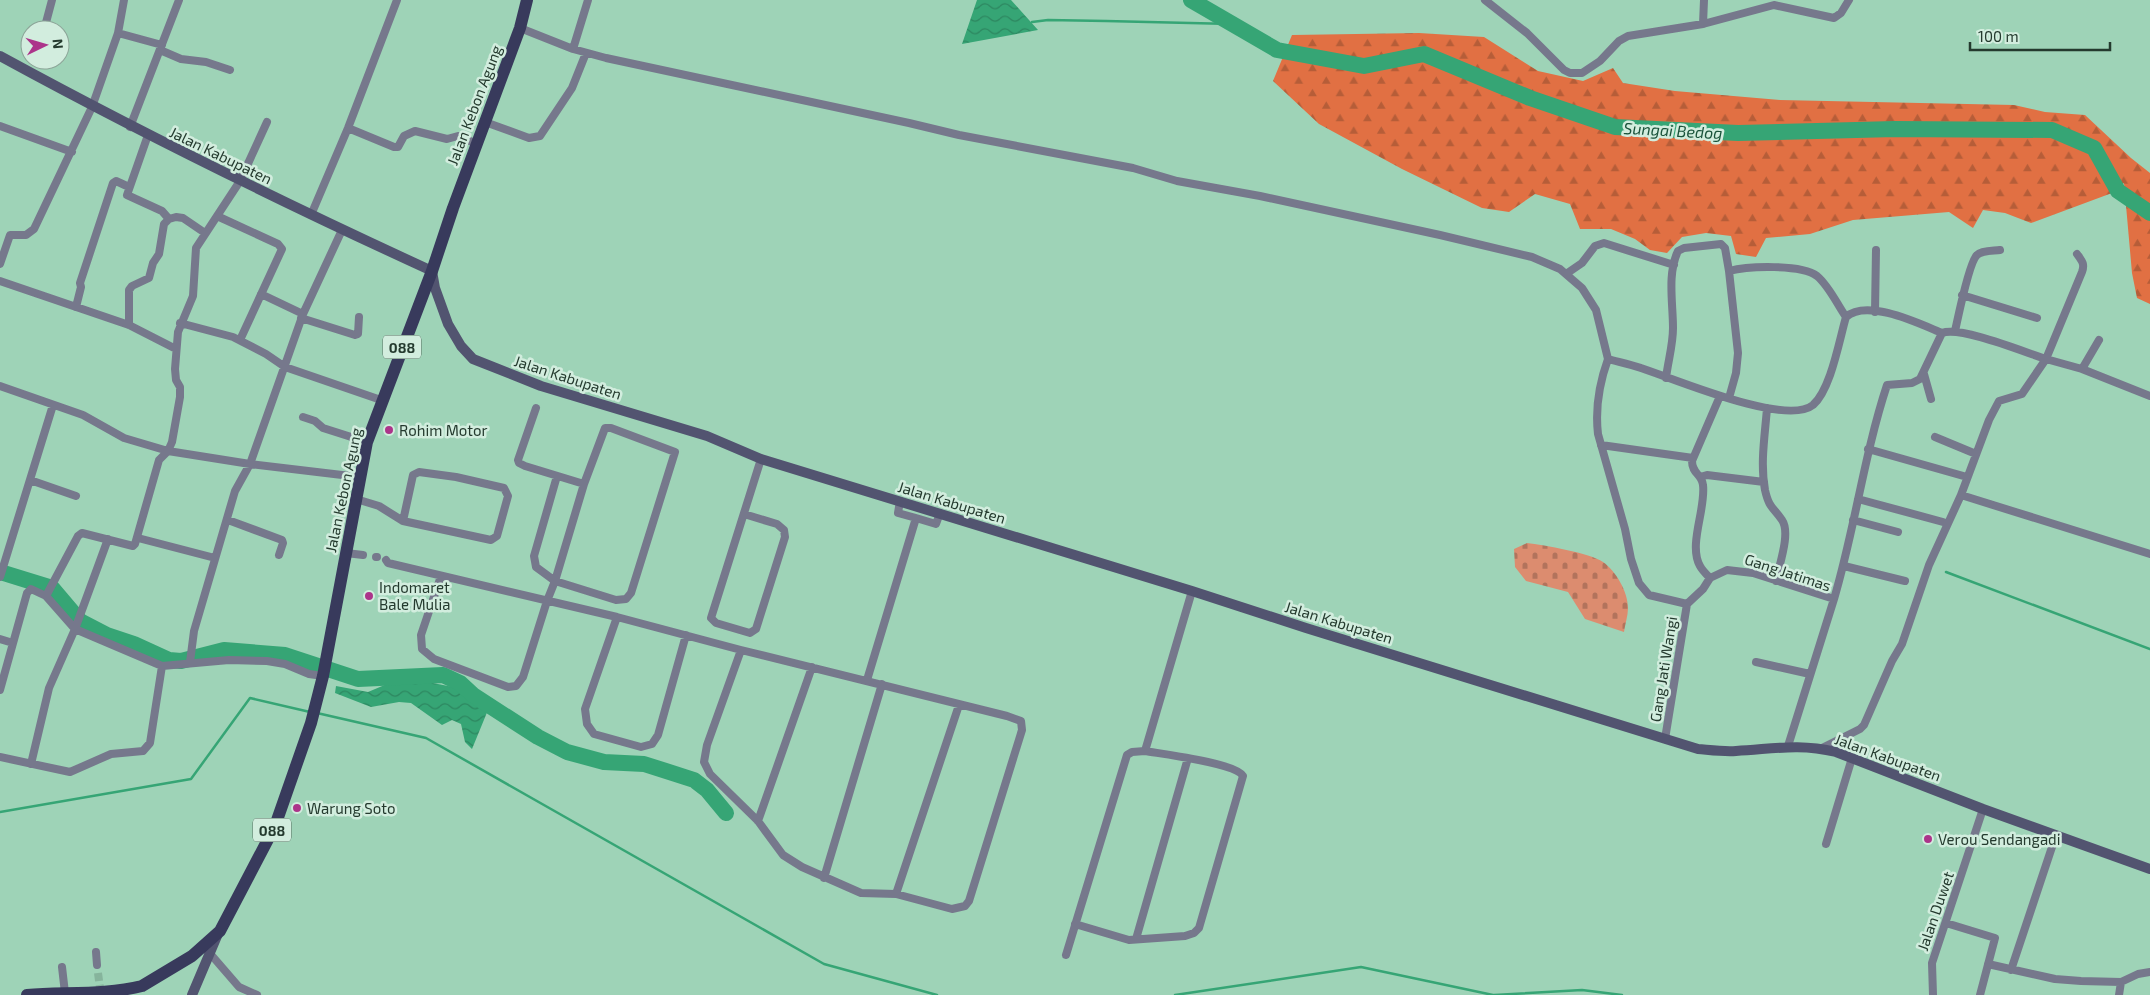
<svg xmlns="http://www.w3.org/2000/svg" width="2150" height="995" viewBox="0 0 2150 995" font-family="'Exo 2',sans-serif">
	<defs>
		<pattern id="forest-firs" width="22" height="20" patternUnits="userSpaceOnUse" patternTransform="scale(1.25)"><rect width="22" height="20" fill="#e17043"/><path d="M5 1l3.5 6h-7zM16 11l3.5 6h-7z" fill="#b65d38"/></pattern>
		<pattern id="cemetery-stones" width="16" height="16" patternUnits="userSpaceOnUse" patternTransform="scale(1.25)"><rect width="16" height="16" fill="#dc8c6f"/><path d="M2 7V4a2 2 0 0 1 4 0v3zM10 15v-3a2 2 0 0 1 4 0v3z" fill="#b2735c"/></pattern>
		<pattern id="water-waves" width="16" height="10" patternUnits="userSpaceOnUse" patternTransform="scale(1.25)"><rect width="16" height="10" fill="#36a575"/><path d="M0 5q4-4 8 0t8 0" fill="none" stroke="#2d8760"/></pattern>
	</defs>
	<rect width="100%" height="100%" fill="#9ed3b7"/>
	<path fill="url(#forest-firs)" d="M1419,33l65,4 54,34 45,10 30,-13 10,15 52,8 105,9 234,5 31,7 40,3 46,43 19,15v131l-13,-6 -5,-25 -8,-90 -12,10 -81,30 -26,-10 -22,-3 -10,18 -24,-16 -96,8 -43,14 -44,4 -10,19 -20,-3 -5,-18 -25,-3 -24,4 -15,16 -17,-3 -15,-11 -24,-10h-31l-10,-25 -35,-10 -26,18 -27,-4 -80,-39 -83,-45 -46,-43 19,-46z"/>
	<path fill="url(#cemetery-stones)" d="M1527,543c17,2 63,10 76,19 13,9 25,30 25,46 0,8 -3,16 -4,24l-39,-13 -17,-27 -42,-11 -11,-14 -1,-18z"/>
	<path fill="url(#water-waves)" d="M977,0h34l27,30 -76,14z
		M428,682l30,6 30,22 -16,39 -7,-7 -4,-18 -9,-4 -10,5 -31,-22 -12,-1 -28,5 -36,-14 1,-7 32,6 19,-8z"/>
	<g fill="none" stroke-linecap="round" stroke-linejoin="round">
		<path stroke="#36a575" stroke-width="2.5" d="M1032,22l16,-2 58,1 126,3
			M1946,572l204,77
			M317,713l109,25 398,226 113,31
			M0,812l191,-33 59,-81 60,14
			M1175,995l186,-28 132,28
			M1494,995l88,-5 40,5"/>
		<path stroke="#36a575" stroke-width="16" d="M1191,0l86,50 87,16 60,-12 106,44 85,29 123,6 157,-4 157,1 42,18 24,43 32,22
			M0,572l52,16 28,33 27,14 27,9 35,16 12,1 43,-11 61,5 73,24 85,-4 17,8 13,12 65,42 29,15 37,10 40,2 50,16 13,10 19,23"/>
		<path stroke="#86b49c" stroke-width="8" stroke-dasharray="8 4" stroke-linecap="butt" d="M98,973l2,15"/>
		<path stroke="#76788c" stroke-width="8" d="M124,0l-6,33 44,12
			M1485,0l42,33 37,37 6,3h12l18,-12 19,-20 9,-5 75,-12 71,-19 60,13 7,-5 8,-13
			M1703,24l1,-24
			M520,28l53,21 33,9 303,65 50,12 174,33 44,13 83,15 180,39 92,22 28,12 22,19 14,22 12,49c11,3 22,5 33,9 31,10 145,59 172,37 18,-16 26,-64 33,-88 21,-19 74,7 96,16
			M44,30l8,-30
			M573,49l15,-49
			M160,50l21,9 25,3 24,8
			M485,122l44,16 11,-2 32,-48 14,-35
			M0,126l72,26
			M130,127l49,-127
			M348,128l46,19h4l6,-11 11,-5 32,8 11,-3 19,8
			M148,135l-21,60 35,16 7,8
			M311,215l37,-87 49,-128
			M217,216l61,28 4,5 -42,91
			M0,264l10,-29h16l8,-6 58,-122 26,-74
			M1566,274l16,-11 13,-17 9,-3 70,22
			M0,281l129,44 47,24
			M261,294l42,20
			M1962,295l75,23
			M76,307l5,-20 -1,-4 33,-100 3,-2 13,6
			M1875,312l1,-62
			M301,318l54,17 3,-1 1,-17
			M180,323l53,14 33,17 19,13 96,33
			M129,325v-35l3,-4 17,-8 4,-15 6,-9 5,-30 5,-5 7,-2 7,1 22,15
			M1955,331c3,-13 14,-69 22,-76 5,-5 17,-4 23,-5
			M1608,359c-9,25 -13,49 -10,75l27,95 6,30 8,24 10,12 38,9
			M2082,369l17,-29
			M1924,374l7,25
			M1666,378c2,-17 7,-33 7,-50 0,-25 -6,-54 5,-77l6,-3 37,-4 4,4 4,23
			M0,386l83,29 41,23 44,13 82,13 109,13
			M1729,398l7,-25 2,-20 -9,-82c19,-5 72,-7 88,5 12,10 20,28 29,41
			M536,408l-18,52 1,3 6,3 59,18
			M1767,408c-2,27 -7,55 -2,82 4,18 8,17 17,30 9,13 -3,45 -6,61
			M303,417l12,4 8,7 44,14
			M605,428h6l64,24 -44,141 -5,6 -10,1 -61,-19 29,-97z
			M1935,437l41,17
			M1601,445l92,13
			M1868,449l99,28
			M1700,477l7,-2 57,7
			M30,480l46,16
			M1961,495l189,59
			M356,499l23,7 24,15 88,19 6,-4 11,-40 -4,-8 -48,-11 -37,-5 -6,3 -10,46
			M1858,499l85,23
			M744,514l33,10 7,6 1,7 -29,92 -6,4 -34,-10 -5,-5 50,-159
			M916,518l20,6 4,-11
			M228,520l54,20 1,3 -4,12
			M1853,520l45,12
			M138,538l77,20
			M346,553l17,2
			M376,557h1
			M386,560l2,3 229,54 124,33 266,66 14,5 1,9 -53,171 -4,5 -13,3 -56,-15 -35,-1 -59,-26 -19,-12 -25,-34 -48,-47 -6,-12 3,-17 34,-95
			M1844,566l61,15
			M441,576l-20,59 1,14 12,10 74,28 8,-1 7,-9 24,-76 8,-20 -19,-14 -2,-11 23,-80
			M0,577l53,-172
			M1710,578c-4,-4 -8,-8 -10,-12 -12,-21 6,-57 3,-81 -1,-11 -11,-11 -11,-24l28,-65
			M46,596l32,-60 4,-3 51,13 2,-2 24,-84 9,-9 4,-9 8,-45v-10l-4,-7 -1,-11 3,-37 15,-36 3,-48 44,-67 27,-59
			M1834,599c21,-71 30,-144 53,-214l25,-2 8,-4 22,-46c19,-7 82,19 104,26l36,-87c3,-8 0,-11 -5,-18
			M1687,604l16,-15 7,-11 17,-8 26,3 81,26 -46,147
			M617,617l-32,92 2,15 7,10 47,13 11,-3 6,-9 28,-100
			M0,639l13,4
			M190,662l4,-31 41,-140 15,-27 53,-150 39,-84
			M1756,662l54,12
			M867,680l49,-162 -18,-5 2,-12
			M0,690l27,-97 4,-4 15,7 29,33 87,37 67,-6 38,1 18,3 24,10 14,2
			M1665,739l22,-135
			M1820,749l40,-20 4,-4 28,-64 10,-17 27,-79 32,-70 28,-75 10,-19 23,-7 24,-35 36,10 68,27
			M0,757l70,15 41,-18 32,-3 7,-8 12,-77
			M31,764l18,-76 26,-59 33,-90
			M758,821l54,-154
			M1826,844l26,-86
			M824,878l58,-194
			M896,894l63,-189
			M1946,923l49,15 -15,57
			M1075,924l54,16 56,-4 9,-3 5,-5 44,-152c-7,-13 -81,-22 -98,-25
			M1136,939l52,-181
			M207,950l32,37 18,8
			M96,952l1,13
			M1066,955l61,-200 5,-3 13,-1 47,-160
			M1988,964l67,15 26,2 40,1 17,-8 12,-2
			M62,967l3,26
			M2011,970l45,-135
			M1933,995l-1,-32 51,-154
			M2119,995l2,-13"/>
		<path stroke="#525470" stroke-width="10" d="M0,56c141,77 286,148 432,215l3,17 13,36 13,22 12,13 68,27 166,50 54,23 431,132 114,37 392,121c12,1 26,3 38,2 38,-2 62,-8 100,1l147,57 167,60
			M192,995l25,-59"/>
		<path stroke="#383a5c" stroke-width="12" d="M27,995c38,-3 79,0 115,-9l50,-30 28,-25 55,-105 36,-103 12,-47 44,-234 65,-171 21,-63 67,-180 7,-28"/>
	</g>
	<g fill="#ac348a" stroke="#d2edde" stroke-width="2">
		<circle cx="389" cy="430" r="5"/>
		<circle cx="369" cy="596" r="5"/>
		<circle cx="297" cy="808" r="5"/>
		<circle cx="1928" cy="839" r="5"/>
	</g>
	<g text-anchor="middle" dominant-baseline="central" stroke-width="5" stroke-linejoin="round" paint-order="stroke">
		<g fill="#d2edde" stroke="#587063" stroke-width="1">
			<rect x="383" y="335.5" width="38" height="23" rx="4"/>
			<rect x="253" y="818.5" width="38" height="23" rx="4"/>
		</g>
		<g font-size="14" font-weight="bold" fill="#243a2e">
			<text x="402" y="347">088</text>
			<text x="272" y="830">088</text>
		</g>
		<g font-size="15" fill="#243a2e" stroke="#d2edde">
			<text transform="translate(474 105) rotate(-69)">Jalan Kebon Agung</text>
			<text transform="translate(221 155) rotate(26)">Jalan Kabupaten</text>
			<text transform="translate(568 377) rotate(18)">Jalan Kabupaten</text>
			<text transform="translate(343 490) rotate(-78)">Jalan Kebon Agung</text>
			<text transform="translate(952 502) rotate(17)">Jalan Kabupaten</text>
			<text transform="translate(1788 572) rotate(18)">Gang Jatimas</text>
			<text transform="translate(1339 622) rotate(17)">Jalan Kabupaten</text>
			<text transform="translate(1663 669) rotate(-81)">Gang Jati Wangi</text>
			<text transform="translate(1888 757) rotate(20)">Jalan Kabupaten</text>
			<text transform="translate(1935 911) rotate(-71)">Jalan Duwet</text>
		</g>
		<g font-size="15" fill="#243a2e" stroke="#d2edde" text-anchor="start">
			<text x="399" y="430">Rohim Motor</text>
			<text x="379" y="587">Indomaret<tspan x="379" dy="17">Bale Mulia</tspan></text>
			<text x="307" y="808">Warung Soto</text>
			<text x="1938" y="839">Verou Sendangadi</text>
		</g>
		<g font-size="16" font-style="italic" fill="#1a533a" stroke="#d2edde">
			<text transform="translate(1673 130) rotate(3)">Sungai Bedog</text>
		</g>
	</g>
	<g transform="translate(45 45) rotate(85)"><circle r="24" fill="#d2edde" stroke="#8ca598"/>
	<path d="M0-4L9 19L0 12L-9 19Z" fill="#ac348a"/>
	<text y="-8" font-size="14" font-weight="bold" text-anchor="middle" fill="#243a2e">N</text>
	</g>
	<path d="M1970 42v8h140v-8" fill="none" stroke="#243a2e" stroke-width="2.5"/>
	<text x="1978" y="42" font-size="15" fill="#243a2e" stroke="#d2edde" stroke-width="4" paint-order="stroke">100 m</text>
</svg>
